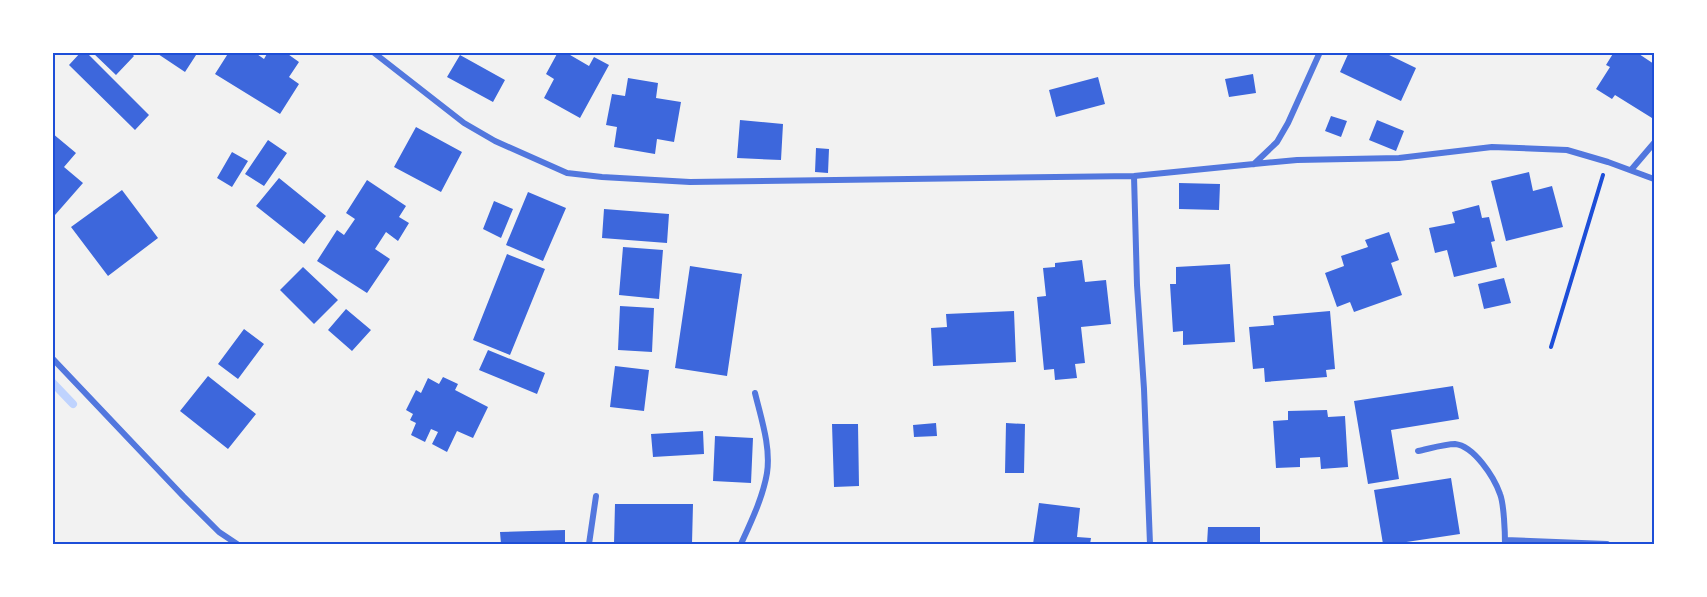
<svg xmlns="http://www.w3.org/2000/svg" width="1707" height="597" viewBox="0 0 1707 597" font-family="Quicksand,sans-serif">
	<rect width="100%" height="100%" fill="#f2f2f2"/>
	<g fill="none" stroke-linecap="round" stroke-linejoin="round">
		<path stroke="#bfd3fe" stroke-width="8" d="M52,382l21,22"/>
	</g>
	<path fill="#3d67dc" d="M81,52h5l63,63 -14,15 -66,-65z
		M92,52h38l4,4 -18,19z
		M155,52h43l-13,20z
		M229,52h25l10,7 4,-7h17l14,10 -10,15 10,7 -19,30 -65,-40z
		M558,52h7l24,14 5,-9 15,8 -29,53 -36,-20 10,-19 -8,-5z
		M1349,52h34l33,16 -15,33 -61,-29z
		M1614,52h22l18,12v49l-2,5 -37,-23 -3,4 -16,-10 14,-22 -4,-2z
		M460,55l45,25 -12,22 -46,-25z
		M1253,74l3,19 -27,4 -4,-18z
		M1098,77l7,27 -49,13 -7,-27z
		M628,78l30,5 -2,15 25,4 -7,40 -17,-3 -2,15 -41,-7 3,-20 -11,-2 6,-31 13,2z
		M1331,116l16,5 -6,16 -16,-6z
		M740,120l43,4 -2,36 -44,-2z
		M1377,120l27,11 -8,20 -27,-11z
		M416,127l46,25 -21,40 -47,-25z
		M52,133l24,20 -12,14 19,16 -28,32 -3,-3z
		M268,140l19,13 -23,33 -19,-12z
		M816,148l13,1 -1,24 -13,-1z
		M232,152l16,9 -16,26 -15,-9z
		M1529,172l4,19 19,-5 11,41 -57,14 -15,-60z
		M279,178l47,38 -22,28 -48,-38z
		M367,180l39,26 -7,11 10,6 -11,18 -12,-9 -11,17 15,10 -23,34 -50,-32 20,-31 7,5 11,-16 -9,-6z
		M1179,183l41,1 -1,26 -40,-1z
		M122,190l36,48 -50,38 -37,-49z
		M528,192l38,16 -23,53 -37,-16z
		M494,201l19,8 -12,29 -18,-9z
		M1479,205l3,13 7,-1 6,24 -4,1 6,25 -43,10 -7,-27 -12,3 -6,-25 26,-5 -3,-11z
		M604,209l65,5 -2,29 -65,-5z
		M1389,232l10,28 -8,3 11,32 -48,17 -4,-10 -13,5 -12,-34 19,-7 -3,-10 27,-9 -3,-7z
		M623,247l40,3 -4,49 -40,-4z
		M507,254l38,15 -35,86 -37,-15z
		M1082,260l3,22 21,-2 5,44 -30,3 4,36 -10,1 2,14 -22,2 -1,-11 -10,1 -7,-73 9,-1 -3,-28 12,-1v-4z
		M1230,264l5,78 -52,3v-14l-10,1 -3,-48h6v-17z
		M690,266l52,8 -15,102 -52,-8z
		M303,267l35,33 -24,24 -34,-34z
		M1504,278l7,25 -27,6 -6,-25z
		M620,306l34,2 -2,44 -34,-2z
		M346,309l25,21 -19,21 -24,-21z
		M1014,311l2,51 -83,4 -2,-38 16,-1 -1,-13z
		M1330,311l5,58 -9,1 1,7 -62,5 -1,-14 -11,1 -4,-42 25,-2 -1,-9z
		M244,329l20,15 -26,35 -20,-15z
		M488,350l57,23 -8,21 -58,-24z
		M615,366l34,4 -5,41 -34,-4z
		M208,376l48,38 -28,35 -48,-38z
		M443,377l15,7 -3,6 33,17 -15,31 -16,-7 -10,21 -15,-8 6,-12 -7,-3 -6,13 -14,-7 5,-12 -6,-3 3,-6 -7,-4 10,-20 5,3 7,-15 11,6z
		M1453,386l6,33 -68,11 8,49 -31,5 -14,-83z
		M1327,410l1,7 17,-1 3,51 -27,2 -1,-12 -20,1v9l-24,1 -3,-47 15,-1v-9z
		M936,423l1,13 -23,1 -1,-12z
		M1006,423l19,1 -1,49h-19z
		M832,424h26l1,62 -25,1z
		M703,431l1,23 -51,3 -2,-23z
		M715,436l38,2 -2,45 -38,-2z
		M1451,478l9,56 -67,10h-10l-9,-54z
		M1039,503l41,5 -3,29 14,1 -1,6h-57z
		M615,504h78l-1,40h-78z
		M1208,527h52v17h-53z
		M565,530v14h-64l-1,-12z"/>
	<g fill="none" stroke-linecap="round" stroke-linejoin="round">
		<path stroke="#1d4ed8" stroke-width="4" d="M1551,347l52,-172"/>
		<path stroke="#5277de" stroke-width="6" d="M373,52l91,71 31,18 72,32 35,4 88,5 444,-6 120,-12 43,-4 102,-2 93,-11 75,3 41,12 46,17
			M1254,164l23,-22 11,-19 32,-71
			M1631,170l23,-27
			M1134,176l3,109 7,104 6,155
			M52,358l131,138 36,36 18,12
			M1418,451c10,-2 27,-7 37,-7 19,2 39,33 45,50 4,10 5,39 5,50
			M1505,540l102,4
			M589,544l7,-48
			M741,544c10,-22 22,-47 26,-71 4,-26 -6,-55 -12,-80"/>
	</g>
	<rect width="1707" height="597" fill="none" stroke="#ffffff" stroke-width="108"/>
	<rect x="54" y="54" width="1599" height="489" fill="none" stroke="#1d4ed8" stroke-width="2"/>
</svg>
